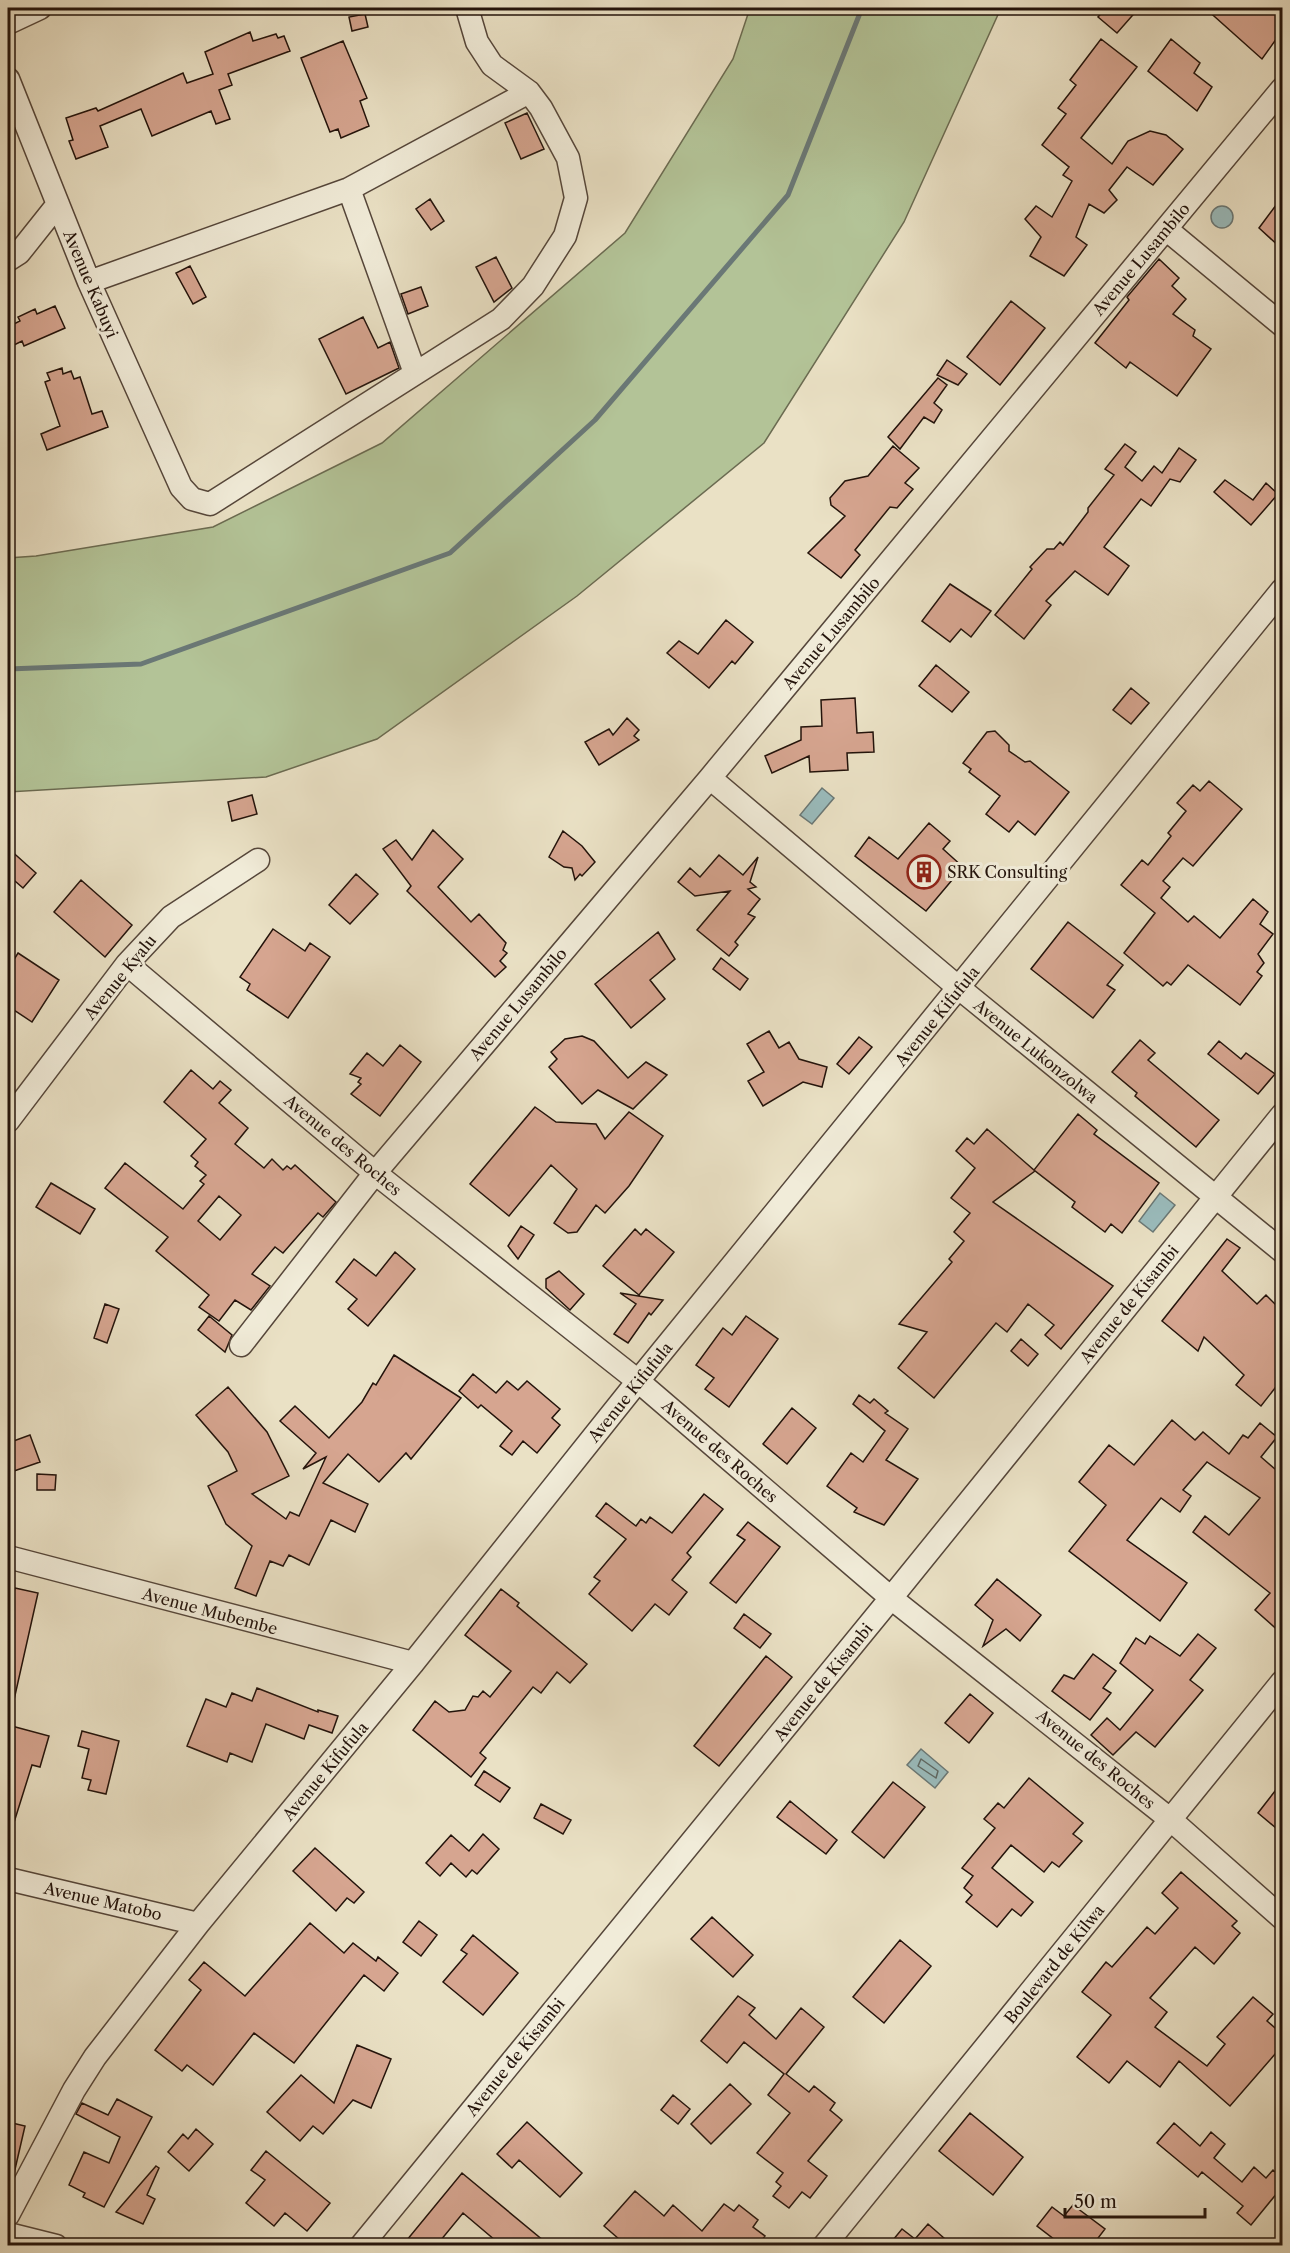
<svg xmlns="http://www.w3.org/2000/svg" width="1290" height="2253" viewBox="0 0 1290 2253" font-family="'Libre Caslon Text',serif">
	<rect width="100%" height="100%" fill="#eae1c5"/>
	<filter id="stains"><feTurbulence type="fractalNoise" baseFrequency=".00333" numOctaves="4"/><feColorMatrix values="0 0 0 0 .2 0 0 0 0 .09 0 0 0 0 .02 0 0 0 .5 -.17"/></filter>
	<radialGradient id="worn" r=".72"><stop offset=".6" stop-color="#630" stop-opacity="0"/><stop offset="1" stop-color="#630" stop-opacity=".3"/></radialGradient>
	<path fill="#b3c397" stroke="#6b6b51" stroke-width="1.5" d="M750,8h251l-97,214 -140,221 -187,153 -200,143 -111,38 -258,15v-234l28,-2 177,-29 169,-84 243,-210 108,-174z"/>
	<path fill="#9abcbd" stroke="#6a7876" stroke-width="1.5" d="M1211 217a11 11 0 1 1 22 0a11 11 0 1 1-22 0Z
		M822,788l12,10 -22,26 -12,-9z
		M1160,1193l15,12 -22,27 -14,-11z
		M921,1749l27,23 -13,16 -28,-23z"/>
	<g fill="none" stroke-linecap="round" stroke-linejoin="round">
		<path stroke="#5e6864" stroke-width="1.5" d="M921,1759l17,12 -2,7 -18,-12z"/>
		<path stroke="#6a7876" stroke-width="5" d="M8,669l133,-5 309,-111 145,-133 193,-225 74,-187"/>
	</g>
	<path fill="#d6a590" stroke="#23130b" stroke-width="1.5" fill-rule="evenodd" d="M1106,8h33l-22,25 -19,-16z
		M1205,8h77v23l-20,28z
		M365,14l3,13 -16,4 -3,-14z
		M250,32l3,9 23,-7 2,4 6,-2 6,15 -62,23 4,11 -13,5 11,29 -14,5 -5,-13 -59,25 -11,-27 -41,17 8,21 -32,12 -7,-18 4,-1 -7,-22 30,-10 2,3 85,-38 4,10 26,-9 -8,-22z
		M1101,39l36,28 -56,71 31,26 16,-23 22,-10 16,4 17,14 -30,36 -26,-18 -18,23 8,10 -13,13 -15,-9 -13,33 11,8 -23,31 -34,-20 11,-19 -16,-18 11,-13 16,11 20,-36 -9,-6 6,-8 -27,-22 24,-31 -8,-6 18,-23 -6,-5z
		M1171,39l29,24 -6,10 18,14 -15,24 -49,-40z
		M343,41l24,57 -7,3 9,25 -28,12 -3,-9 -8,3 -29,-74z
		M527,113l17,36 -23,10 -16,-36z
		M1282,197v52l-23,-21z
		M430,199l14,22 -13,9 -15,-21z
		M496,257l16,31 -18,14 -18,-35z
		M1159,259l20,19 -7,8 14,13 -13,15 22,16 -2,6 18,13 -34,47 -47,-34 -4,6 -31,-25 34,-43 -2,-3z
		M190,266l16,31 -13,7 -17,-31z
		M421,287l7,19 -20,8 -7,-20z
		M1011,301l34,27 -45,57 -33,-28z
		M55,306l10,22 -41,18 -2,-5 -14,7v-21l12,-6 -2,-4 17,-8 2,5z
		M363,317l15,31 12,-6 9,26 -53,26 -27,-55z
		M947,360l20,14 -9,11 -21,-10z
		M62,368l1,6 8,-3 3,8 6,-2 12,37 10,-3 6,16 -61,23 -6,-16 19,-8 -15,-44 5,-2 -3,-7z
		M938,378l9,7 -13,18 8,7 -8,13 -10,-6 -24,32 -12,-12z
		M1125,444l11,8 -11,15 17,14 12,-15 8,7 17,-25 17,12 -16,22 -10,-3 -19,27 -10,-7 -37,48 25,19 -21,29 -33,-24 -29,30 5,4 -27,34 -29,-24 37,-46 -2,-2 17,-18h7l6,-7 3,3 25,-33v-4l26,-33 -9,-6z
		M893,446l26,22 -14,15 8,6 -16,19 -7,-1 -35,43 5,5 -19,23 -33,-25 37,-37 -14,-11 -1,-7 15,-17 23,-5z
		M1225,480l28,20 13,-17 12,11 -27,31 -37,-33z
		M950,584l41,27 -20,26 -10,-8 -11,13 -28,-21z
		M726,620l27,22 -18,22 -3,-3 -23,27 -42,-35 12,-12 19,13z
		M936,665l33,27 -17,20 -33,-26z
		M1131,688l18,15 -18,21 -18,-14z
		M855,698l2,35 16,-1 1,20 -27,1 1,17 -38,2 -1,-16 -37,17 -7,-17 36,-16v-13l21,-1 -1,-26z
		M627,718l12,12 -5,6 5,4 -40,25 -14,-23 24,-13 4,6z
		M995,731l14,14v6l16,11 5,-1 39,31 -34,43 -17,-14 -9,11 -23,-18 14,-18 -31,-24 2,-3 -8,-6 24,-31z
		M1209,781l33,28 -49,57 -10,-8 -20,23 7,6 -9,11 27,24 6,-6 26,22 33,-39 15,13 -8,12 13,10 -15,20 6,9 -7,9 5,4 -22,29 -52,-40 -17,20 -4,-3 -4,4 -39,-33 31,-40 -34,-28 21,-25 6,5 23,-29 -3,-3 18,-22 -9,-8 16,-18 7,6z
		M252,795l5,19 -25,7 -4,-19z
		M929,823l21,18 -7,8 20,18 -37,44 -71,-55 14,-19 29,22z
		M433,830l30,29 -25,28 33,35 8,-8 27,29 -3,7 4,3 -7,8 6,6 -11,10 -88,-86 4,-5 -28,-37 13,-9 16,20z
		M563,831l19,15 13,16 -13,14 -2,-2 -5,6 -3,-12 -8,-1 -15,-10z
		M8,848l28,25 -13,15 -15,-13z
		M719,855l24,20 15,-18 -8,25 6,5 -8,2 12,10 -12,15 7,3 -20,25 3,3 -9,11 -32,-26 33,-39 -35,5 -17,-14 12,-14 10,9z
		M356,874l22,20 -28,30 -21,-19z
		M81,880l51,45 -27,32 -51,-45z
		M1068,922l55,43 -16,20 8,5 -22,28 -62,-49z
		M273,929l32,22 5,-8 20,14 -42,61 -41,-28 3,-6 -10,-7z
		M658,932l17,27 -25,21 15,19 -34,29 -36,-44z
		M18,953l41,27 -27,42 -24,-16v-52l7,4z
		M721,958l27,21 -8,11 -27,-21z
		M769,1031l10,17 10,-6 10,17 28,8 -5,20 -19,-5 -40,24 -15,-25 16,-9 -17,-28z
		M582,1036l12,5 34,37 18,-16 21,13 -34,34 -35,-19 -16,14 -33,-37 8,-8 -6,-7 14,-13z
		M859,1037l13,10 -23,27 -12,-10z
		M1140,1040l15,13 -7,7 71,60 -23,27 -61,-51 2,-3 -25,-21z
		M1219,1041l22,18 5,-6 29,21 -17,20 -50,-40z
		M400,1045l21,17 -41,54 -29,-22 10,-10 -3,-2 3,-4 -11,-4 17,-21 16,13z
		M191,1070l22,19 7,-8 11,9 -12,13 29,25 -13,16 29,24 8,-9 11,11 4,-4 4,3 4,-4 41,37 -13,15 -5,-4 -35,40 -8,-6 -23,27 18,12 -19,24 -16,-10 -16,21 -20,-14 10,-12 -53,-44 12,-14 -63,-49 20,-25 58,46 21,-25 -4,-3 6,-6 -11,-9 3,-4 -7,-6 15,-17 -42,-37zM219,1196l22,19 -21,25 -22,-19z
		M535,1107l21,15 40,2 9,15 24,-27 34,24 -34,50 -24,27 -9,-8 -19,27 -9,1 -14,-10 23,-34 -26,-24 -42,51 -39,-32z
		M1078,1114l19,16 -3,4 65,49 -37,50 -11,-9 -6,8 -33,-25 3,-5 -41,-32z
		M987,1129l48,42 -42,31 120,84 -52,63 -16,-14 9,-10 -26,-21 -21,28 -11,-9 -62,75 -36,-30 29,-36 -28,-8 53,-62 -3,-3 15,-18 -10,-9 16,-19 -19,-15 24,-30 -19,-17 11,-13 7,6z
		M51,1183l44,26 -15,25 -44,-27z
		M521,1226l13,9 -16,24 -10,-13z
		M635,1229l6,6 5,-6 28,23 -35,43 -36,-29z
		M1227,1239l13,9 -18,23 35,33 9,-9 16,16v68l-21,27 -25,-21 8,-10 -40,-38 -6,14 -36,-30z
		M395,1252l20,17 -47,57 -20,-17 9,-10 -21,-17 18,-23 22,17z
		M559,1271l25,23 -14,16 -24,-22v-9z
		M620,1293l43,7 -12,15 -2,-2 -21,30 -14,-9 22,-30z
		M105,1304l14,5 -12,34 -13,-5z
		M209,1316l23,19 -7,17 -27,-22z
		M746,1316l32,23 -49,68 -24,-18 9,-11 -18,-13 27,-37 9,7z
		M1021,1339l17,15 -10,12 -17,-15z
		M394,1355l67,43 -50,61 -5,-6 -27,29 -31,-28 -25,29 45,21 -13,28 -24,-12 -22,45 -20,-10 -6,11 -13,-5 -14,35 -21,-8 17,-42 -26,-22 -18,-38 29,-15 -9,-19 -32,-37 32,-28 39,45 22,44 -37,18 34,25 4,-7 9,4 27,-59 -23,12 13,-16 -36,-32 15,-15 34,32 33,-36 11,-19 3,2z
		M473,1374l23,19 11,-12 11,9 9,-9 33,28 -8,9 8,7 -23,28 -14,-12 -11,14 -12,-9 12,-15 -31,-26 -3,3 -19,-17z
		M859,1395l11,8 4,-4 14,12 -3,2 23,16 -22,31 32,19 -34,46 -30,-13 3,-4 -30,-22 24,-33 12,9 22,-31 -32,-27z
		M792,1408l24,20 -29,36 -24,-20z
		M1172,1420l23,20 8,-8 26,22 14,-19 5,3 12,-15 17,14 -16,20 21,18v159l-27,-24 15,-17 -77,-61 12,-16 24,19 31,-37 -53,-36 -24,28 8,6 -11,16 -19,-14 -34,42 60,43 -27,38 -91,-70 37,-46 -27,-23 30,-37 25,20z
		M30,1435l10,27 -26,9 -6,-17v-11z
		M37,1474l19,1 -1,15h-18z
		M704,1494l19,15 -36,44 4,4 -19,23 15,12 -18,23 -14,-11 -23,27 -43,-37 11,-13 -6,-4 32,-38 -30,-23 10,-13 30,23 5,-7 5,4 4,-6 22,16z
		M748,1522l32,25 -44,56 -26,-20 35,-43 -8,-5z
		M997,1579l44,36 -21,26 -14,-12 -23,17 10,-26 -18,-15z
		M15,1588l23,5 -24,107 -6,-1v-105l5,1z
		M501,1589l18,14 -2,3 70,58 -17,19 -13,-11 -16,21 -8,-6 -53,66 6,5 -15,19 -58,-47 22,-29 14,11 16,-2 8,-14 5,1 5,-6 7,6 21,-26 -46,-36z
		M744,1614l27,20 -11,14 -26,-20z
		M1198,1634l18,14 -26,32 13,10 -48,57 -19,-15 -23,23 -22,-20 16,-17 13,12 33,-40 -33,-27 16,-25 9,6 5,-8 30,20z
		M1093,1654l23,17 -13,17 8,5 -21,27 -38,-29 12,-16 10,4z
		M766,1656l26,21 -73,89 -25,-20z
		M257,1688l61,24v-2l20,6 -6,17 -23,-8 -5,14 -38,-15 -14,38 -22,-9 -3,9 -40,-16 19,-47 20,8 6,-14 20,8z
		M970,1694l23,19 -24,30 -24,-20z
		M8,1725l41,11 -9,31 -8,-2 -21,67 -3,-1z
		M82,1731l37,10 -13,53 -18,-4 3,-10 -9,-2 7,-29 -11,-3z
		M484,1771l26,17 -10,14 -25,-17z
		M1029,1778l54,45 -10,11 9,7 -23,26 -7,-5 -8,10 -33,-27 -19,23 41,34 -12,14 -9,-7 -15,18 -31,-25 6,-7 -8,-7 9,-12 -11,-8 33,-40 -11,-9 14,-16 6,5z
		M893,1782l32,25 -41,51 -32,-26z
		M1282,1782v51l-24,-20z
		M790,1801l47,39 -11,14 -49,-37z
		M541,1804l30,16 -8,14 -29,-16z
		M483,1834l16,15 -22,25 -5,-4 -6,7 -15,-14 -11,13 -14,-13 25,-28 18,16z
		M315,1848l49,44 -10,11 -7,-5 -11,13 -43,-40z
		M1181,1872l56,49 -5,5 8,7 -26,31 -19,-17 -45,51 17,14 -12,15 52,39 18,-22 -8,-7 36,-40 20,17 -6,7 15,13v12l-52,60 -51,-45 -19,26 -33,-26 -18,22 -32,-26 34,-42 -29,-23 24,-30 6,5 35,-40 8,7 23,-26 -16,-15z
		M712,1917l41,38 -20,22 -42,-38z
		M419,1921l18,14 -16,21 -18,-14z
		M310,1923l34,30 9,-10 23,18 2,-4 20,16 -14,18 -20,-16 -70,88 -40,-30 -41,52 -26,-20 -5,6 -27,-21 46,-60 -12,-10 15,-18 41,34z
		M473,1935l45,38 -35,42 -40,-33 24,-28 -6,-4z
		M900,1940l31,26 -47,57 -31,-26z
		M738,1996l17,12 -6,7 27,24 25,-31 23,19 -38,47 23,18 5,-6 21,17 -5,7 12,10 -34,41 19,15 -17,22 -8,-6 -13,16 -16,-12 8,-10 -5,-4 7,-9 -26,-20 33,-40 -22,-18 16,-21 -40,-32 -17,21 -26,-22z
		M357,2045l34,14 -20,49 -18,-8 -30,34 -10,-8 -13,15 -33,-29 34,-37 33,28z
		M730,2084l21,20 -40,40 -20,-20z
		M673,2095l17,14 -12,15 -17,-14z
		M117,2099l35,18 -48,90 -21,-10 2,-4 -16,-8 15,-33 25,11 11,-26 -44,-23 6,-11 26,12z
		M970,2113l53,44 -30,38 -54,-44z
		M8,2122l17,4 -12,52 -5,-1z
		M527,2122l55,51 -22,24 -41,-37 -7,8 -15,-14z
		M1174,2123l26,23 11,-14 14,12 -11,14 28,24 12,-15 12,11 7,-8 9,8v9l-31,38 -14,-12 6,-7 -41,-34 -4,5 -41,-34z
		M196,2129l17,15 -24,27 -21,-19 15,-18 5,5z
		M266,2151l64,52 -23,28 -22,-18 -11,13 -28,-23 19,-23 -14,-10z
		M156,2166l3,2 -12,27 8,4 -12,25 -27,-12z
		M462,2173l88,73h-48l-39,-33 -27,33h-34z
		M635,2191l29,25 9,-11 29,26 22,-27 10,7 5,-6 19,15 -5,7 12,9 -7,10h-117l-7,-7 -7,7 -23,-20z
		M1073,2205l32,24 -13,17h-29l-26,-20 15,-19 12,9z
		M928,2224l25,22h-65l14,-17 13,10z"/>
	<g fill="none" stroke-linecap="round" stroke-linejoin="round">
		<defs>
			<path id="minor" d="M8,23l32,-15
				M8,79l81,203 92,205 11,12 18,5 291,-185 32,-33 32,-50 11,-38 -8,-40 -27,-50 -12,-16 -37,-27 -15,-23 -10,-34
				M349,189l66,184
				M1166,229l116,96
				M8,260l11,-7 39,-49
				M89,282l260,-93 180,-97
				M710,778l249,210 323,263
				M127,964l248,209 263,208 253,217 280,222 111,98
				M8,1121l119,-157 44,-47 87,-57
				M241,1345l134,-172 335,-395 572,-689
				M8,1557l405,106
				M8,1879l190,45
				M8,2215l66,-125 21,-33 103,-133 215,-261 225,-282 644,-791
				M8,2234l48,12
				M361,2246l530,-648 391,-483
				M824,2246l458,-564"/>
		</defs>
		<use href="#minor" stroke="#55463a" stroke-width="25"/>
		<use href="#minor" stroke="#f1ecd9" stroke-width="22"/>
	</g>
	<defs>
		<symbol id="building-ring" viewBox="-11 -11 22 22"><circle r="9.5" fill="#f1ecd9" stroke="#8f2418" stroke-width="1.5"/><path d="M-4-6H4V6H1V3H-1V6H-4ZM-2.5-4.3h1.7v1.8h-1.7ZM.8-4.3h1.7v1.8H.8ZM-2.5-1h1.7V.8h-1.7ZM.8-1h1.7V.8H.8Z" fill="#8f2418"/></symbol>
	</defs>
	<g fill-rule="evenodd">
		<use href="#building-ring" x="905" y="853" width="38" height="38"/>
	</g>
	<g text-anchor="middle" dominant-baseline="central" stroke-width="6" stroke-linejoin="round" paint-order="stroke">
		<g font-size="16" fill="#23130b" stroke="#f1ecd9">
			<text transform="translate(1141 259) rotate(-50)">Avenue Lusambilo</text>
			<text transform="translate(91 284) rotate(67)">Avenue Kabuyi</text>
			<text transform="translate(831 633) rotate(-50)">Avenue Lusambilo</text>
			<text transform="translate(120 977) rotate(-51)">Avenue Kyalu</text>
			<text transform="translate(518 1004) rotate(-50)">Avenue Lusambilo</text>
			<text transform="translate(937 1016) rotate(-51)">Avenue Kifufula</text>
			<text transform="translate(1036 1051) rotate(39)">Avenue Lukonzolwa</text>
			<text transform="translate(343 1145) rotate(40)">Avenue des Roches</text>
			<text transform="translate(1129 1304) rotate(-51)">Avenue de Kisambi</text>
			<text transform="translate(630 1392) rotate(-51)">Avenue Kifufula</text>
			<text transform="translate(720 1451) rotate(41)">Avenue des Roches</text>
			<text transform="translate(210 1611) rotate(15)">Avenue Mubembe</text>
			<text transform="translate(823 1682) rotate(-51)">Avenue de Kisambi</text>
			<text transform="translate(1096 1759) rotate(39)">Avenue des Roches</text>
			<text transform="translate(325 1771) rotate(-50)">Avenue Kifufula</text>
			<text transform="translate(103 1901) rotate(13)">Avenue Matobo</text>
			<text transform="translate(1054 1964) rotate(-51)">Boulevard de Kilwa</text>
			<text transform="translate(515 2057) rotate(-51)">Avenue de Kisambi</text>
		</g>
		<g font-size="16" fill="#23130b" stroke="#f1ecd9" text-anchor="start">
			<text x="947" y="872">SRK Consulting</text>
		</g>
	</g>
	<rect width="1290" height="2253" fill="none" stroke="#eae1c5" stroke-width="30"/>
	<rect x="9" y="9" width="1272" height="2235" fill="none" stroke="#23130b" stroke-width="3"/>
	<rect x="15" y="15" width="1260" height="2223" fill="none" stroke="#23130b" stroke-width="1.5"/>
	<path d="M1065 2208v9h140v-9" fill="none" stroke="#23130b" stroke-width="3"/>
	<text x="1074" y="2208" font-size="18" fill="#23130b" stroke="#f1ecd9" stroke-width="4.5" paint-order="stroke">50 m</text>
	<rect width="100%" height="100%" filter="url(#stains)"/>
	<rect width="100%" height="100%" fill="url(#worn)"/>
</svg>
